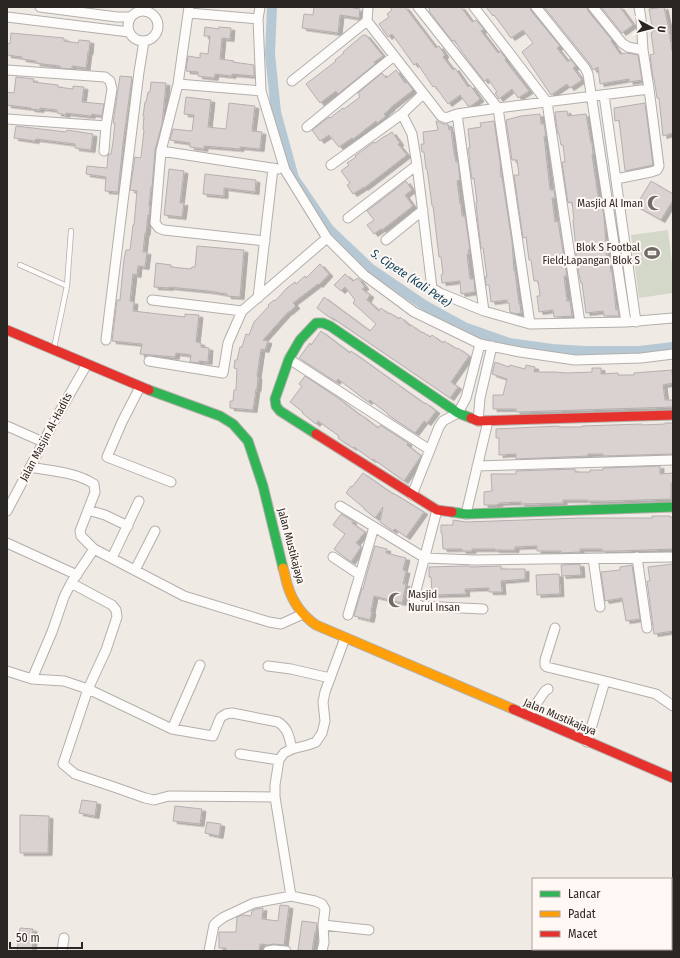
<svg xmlns="http://www.w3.org/2000/svg" width="680" height="958" viewBox="0 0 680 958" font-family="'Fira Sans Condensed',sans-serif">
	<defs>
		<filter id="shadow"><feDropShadow dx="4" dy="2.5" stdDeviation="0" flood-color="#0004"/></filter>
	</defs>
	<rect width="100%" height="100%" fill="#f0eae5"/>
	<path fill="#d4d8c8" d="M668,230l5,42v21l-34,5 -8,-63z"/>
	<g fill="none" stroke-linecap="round" stroke-linejoin="round">
		<path stroke="#b6c8d3" stroke-width="10" d="M272,7l-2,47 6,58 18,66 35,51 42,40 53,36 40,22 45,16 43,6 33,2h54l34,-4"/>
	</g>
	<path fill="#dad1d1" stroke="#b5b0af" filter="url(#shadow)" d="M314,7h39v1l7,1 -1,9 -19,-3 -2,18 -36,-5 2,-14 9,1z
		M390,7h15l31,41 3,-2 6,9 -2,2 10,13 2,-2 13,19 2,-2 10,14 -9,7h-3l-8,-11 -12,9 -13,-18 -2,1 -16,-24 -3,2 -22,-31 -4,3 -9,-13 10,-7 -2,-3 5,-4z
		M428,7h33l11,15 4,-2 8,9 -3,2 17,22 2,-2 6,8 -1,1 24,31 -11,7 -6,-9 -13,10 -4,-6 2,-1 -9,-13 -4,2 -22,-29 -8,-12 -2,1 -23,-30 1,-1z
		M486,7h44l1,4 29,35 -3,2 11,14 2,-3 6,7 -3,2 9,12 -12,8 -3,-4 -16,11 -29,-43 11,-9 -10,-13 -12,8 -17,-23 -1,1z
		M544,7h43l1,4 24,29 -1,1 9,13 7,-1 11,2 4,25 -13,2v-3l-29,5 -2,-17 -5,3 -3,-6z
		M601,7h19l13,18 -11,8z
		M664,7l5,23 3,21 1,-1v83l-10,3 -4,-38h-2l-3,-20h-1l-3,-23 4,-1 -3,-21 2,-1 -4,-23z
		M205,27l14,2v-2l12,1 -1,11 -8,-1 -2,21 14,2 -1,1 21,3v11l-22,-2v2l-17,-2 -1,4 -16,-2v-4l-12,-1 2,-15 12,2v-5l8,1 2,-18h-6z
		M11,33l53,5v3l14,2 1,-3 11,1 -1,11h-1l-2,16 -14,-2v3l-12,-1v-2l-17,-2 -7,-1v-2l-14,-2v-2l-15,-2v-12l3,1z
		M363,35h3l17,21 -9,6 1,2 -37,30 -2,-3 -16,12 -14,-19 30,-23 -1,-1 9,-7 -1,-1z
		M396,70l9,13 2,-1 6,8 -23,18h1l-7,6 2,2 -9,7 -1,-2 -23,18 -1,-1 -13,9 -10,-12 -9,6 -8,-11 17,-13 1,1 13,-10 1,1 16,-12 -2,-4 24,-20 4,5z
		M120,76l12,1 -9,66 -5,49 -13,-1 1,-14 -20,-3 1,-8 20,2 1,-13 1,-1h2l2,-12 2,-19h-2z
		M16,77l18,2 -1,3 25,3v2l15,2v-3l11,1 -2,15 22,2 -2,12 -10,-2 -1,2 -25,-3v2l-9,-2v-3l-17,-2v2l-9,-1v-1l-24,-3v-13l7,1z
		M151,82l15,1 -1,11 -3,30 -7,26 -3,37h-1l-2,19h1v1l-1,8h-1l-2,18h-1l-2,19h4l-2,15 -7,-1 -1,9 -4,-1 -3,27 4,1 -1,9 52,6v-3l14,1 -3,27 5,1v4l8,1 -1,14 -9,-1v2l-9,-1 1,-7 -15,-2 -1,4 -35,-3 2,-10 -30,-3 5,-41h3l4,-41 2,-9h4l3,-25h1l3,-34 -7,-1 5,-33 5,1 1,-1 3,-27 -1,-1 1,-13h-1l2,-14h1l2,-10h2z
		M186,97l25,3 -3,27 18,2 3,-26 26,3 -3,25 10,1 -2,17 -20,-2v2l-36,-3v3l-14,-2v-4l-20,-3 3,-11 19,2 2,-16 -10,-1z
		M645,103l8,62 -28,6 -6,-51 -4,1 -1,-13z
		M567,111l1,5 18,-2 5,29h1l1,12h-1l6,41h1l1,9h2l2,12 3,42h2l2,13h1l4,38 2,-1 1,7h-15l-1,-5 -17,2 -4,-30h-1l-2,-9 -4,-26h1l-3,-28h1l-2,-18 -4,1 -6,-41h3l-2,-17h-2l-2,-11h-1l-2,-12 -1,-10z
		M540,114l1,10h3l2,12h-2l6,54h4l1,8h-3l3,24 3,-1 9,55h-3l3,25h3l2,15 -18,1 -1,-7 -14,2 -2,-16h3l-2,-15h-4l-3,-21h-2l-3,-23 -3,1 -9,-63h5l-2,-15h-5l-6,-40 15,-4z
		M436,121l8,3h4l1,6 2,-1 3,24 2,9h2l2,18 -3,1 3,23h1l1,12h3l5,34h-2l1,4h-2l3,25h4l1,13 -14,2 -1,-13 -18,2 -1,-8 2,-1 -2,-17h-2l-6,-51h-1l-3,-23 -2,-14h-1l-2,-17h-2l-1,-8h3l-1,-12 15,-2z
		M494,121l6,41 1,15h1l10,65 2,29h1l4,33h1l1,9 -5,1 -6,-2 -1,-9h-2v-3l-16,2 -2,-17h-3l-1,-8h2l-4,-29h-2l-4,-34 -1,-12h1l-3,-24 -2,1 -3,-19h1l-2,-12h2l-2,-19 13,-2 -1,-4z
		M16,126l50,6 1,-2 26,4 -2,16 -16,-2v-4l-39,-5 -1,2 -21,-3z
		M392,132l8,11 -2,1 9,11 -43,33v-1l-11,7 -6,-9 3,-2 -9,-12 8,-6 -2,-2 9,-6 -1,-1 19,-14 1,1 10,-7h1z
		M169,169l15,2 -4,32h4l-2,14 -18,-2z
		M205,174l51,6 -1,12 -31,-4v8l-21,-2z
		M406,181l6,9 -7,5 8,11 -31,24 -1,-1 -7,5 -7,-9 7,-5 -7,-9z
		M651,181l22,13v6l-12,20 -25,-14z
		M197,246l47,4 -4,47 -13,-1v-2l-18,-3 -40,-4v1l-15,-1 2,-24 15,2v2l20,2 1,-2h3z
		M320,264l9,10 -10,11 -1,-1 -25,19 3,3 -7,6h-1l-25,28 5,1 -3,9 -4,-1 -4,27 1,1 -1,12h-1l-3,21 -23,-2v-7h3l1,-11h2l1,-21 -3,-1 1,-8h2l3,-13h2l4,-13 3,1 5,-13 15,-16 -1,-1 6,-5 1,1 12,-13 8,-6 1,2 9,-8 1,2z
		M345,274l8,7 5,-3 7,9 -3,2 8,6 -3,5 12,11 2,-3 8,6 1,-1 9,6 1,-2 10,9 1,-1 11,8 1,-1 7,5 2,-2 11,8 1,-2 13,8 1,-1 11,8 -18,26 7,5 -8,11 -116,-79 -5,-2 -12,-9 7,-11 46,34 6,-7 -23,-21 2,-3 -10,-13 -4,4 -7,-6z
		M321,331l29,22 1,-2 74,53 1,-1 10,8 -9,12 -3,-2 -9,12 -27,-18v-1l-18,-14 -2,2 -30,-23 -2,3 -37,-24 11,-15 1,2z
		M495,362l14,5 1,-2 15,4 1,-4 9,2 -1,5h21l12,1 25,-1v-4h9v6l17,-1v2h16v-2l38,-3 1,13 -10,2 2,15h8v7l-157,5v-3h-23v-14h10l4,-16 -15,-5z
		M305,376l33,22 22,17h1l17,13 2,-3 28,18 -1,2 14,11 -17,25 -31,-22 -1,1 -18,-13 -1,1 -11,-7 -4,-3 1,-2 -21,-15 -2,3 -14,-11 1,-1 -13,-10 12,-16 -3,-2z
		M665,423h8v31l-70,2v-2h-15v2l-72,3v-5l-17,1v-17h-3v-9l63,-3v1h23v-1l60,-2v1l23,-1z
		M660,466v8l13,-1v10h-2v16l-60,2h-24v-1h-24v3l-42,1v-2l-22,1v1l-3,1h-12v-13l8,-1 -1,-17h25v-3l59,-2v3h15v-2h13v-2z
		M363,473l30,21v-1l31,19 -18,25 -11,-8 -2,2 -13,-9 3,-15 -8,11 -11,-9v-1l-18,-15 5,-7 1,1z
		M341,514l12,7 -1,2 13,9 -9,11 5,4 -10,15 -17,-13 11,-15 -12,-9z
		M652,516h18v1h3v32l-55,2h-16v-2h-22v3l-19,1v-2h-24v-5l-22,1v3h-20v-1h-23v2h-10v-2h-19l-1,-16h-1v-8h12v-5l13,2 115,-4h71z
		M375,546l12,3 -1,4 20,5 -3,12 3,1 -3,13h3l-4,19 -28,-7 -3,15 1,1 -2,8 -16,-4 8,-28 1,1 4,-16z
		M580,564l1,11 -19,1 -1,-11z
		M673,564v67l-19,3 -7,-53h3l-2,-14z
		M632,565l8,54 -14,2 -4,-23 -17,3 -4,-29 19,-2v-3z
		M465,566h5v1l31,-1v3h24v10l-24,2 1,11h-13v-4l-24,1 1,5 -34,1 -1,-18h-2v-10z
		M559,574l1,20 -23,1 -1,-20z
		M82,800l15,2 -2,14 -16,-3z
		M175,806l27,3 -2,15 -27,-3z
		M20,815l29,1 -1,37h-28z
		M207,822l14,2 -2,12 -14,-3z
		M280,905l9,1 -5,39 -10,-1 -5,1 -9,-1 -1,7h-33v-3h-7v-16h17l1,-15 6,-2 8,1 1,-5 4,-2 7,-1 -1,11 16,2z
		M302,921l15,2 -1,9h-1l-3,19 -14,-1z
		M20,928l13,1 -1,12h1l-1,10h-15z"/>
	<g fill="none" stroke-linecap="round" stroke-linejoin="round">
		<defs>
			<path id="lane" d="M20,265l47,21
				M54,348l13,-62 4,-55
				M671,901l2,-2"/>
			<path id="street" d="M40,7l77,10h13
				M189,7l-11,77 -17,67 -6,72 4,5 5,2 101,11
				M260,7l-2,12 3,72 24,79 42,68 37,37 50,37 66,32 40,8 55,8 66,-2 32,-4
				M418,7l80,101 32,216
				M474,7l73,95 33,221
				M536,7l49,61 3,6 38,248 47,-4
				M593,7l29,36 6,4 15,3
				M128 26a15 15 0 1 1 30 0a15 15 0 1 1-30 0Z
				M189,13l69,6
				M7,17l122,15
				M367,21l74,95 5,2 11,-4 41,-6 151,-19
				M7,70l98,7 5,4 2,8 -6,37 -2,25
				M292,81l75,-60 1,-14
				M178,84l83,7
				M604,95l32,227
				M402,114l10,20 5,31 15,123 8,5 44,18 46,13 96,-2
				M457,114l27,197
				M7,119l99,7
				M307,127l87,-71
				M161,151l117,18
				M331,165l71,-51 21,-20
				M616,179l35,-7 6,-2 2,-4 -10,-77 -6,-39 -2,-31 -2,-12
				M348,218l69,-53
				M386,240l37,-30
				M258,298l15,-130
				M152,300l90,11
				M106,340l33,-268 5,-31
				M289,359l141,91
				M149,361l74,12 5,-30 14,-32 85,-73
				M140,387l-18,35 -15,35 64,25
				M478,421l2,-23 12,-52
				M7,426l36,16
				M477,466l196,-6
				M30,467c21,4 46,5 64,17l1,8 -15,39 1,5 13,13
				M412,495l27,-68 4,-6 15,-8 8,-15 14,-54
				M340,506l85,52 50,2 198,-3
				M88,510l17,5 23,11
				M437,510l-23,88c1,5 3,6 7,8l62,3
				M7,511l49,-93 31,-54
				M466,514l22,-93
				M7,543l70,32
				M333,557l27,18
				M637,557l10,71
				M112,558l27,-57
				M593,558l7,49
				M135,570l20,-39
				M71,583l41,22 4,5 1,7 -11,33 -18,39 -25,75 12,10 39,13 31,11 9,2 15,-4 106,1
				M348,615l26,-88
				M555,628l-10,32v5l2,2 58,14
				M268,666l23,3 39,9
				M7,671l25,8 32,2 24,8 84,40 41,7 6,-15 2,-4 5,-3 6,-1 46,9c11,7 11,16 14,27
				M32,679l20,-47 12,-35 7,-14 23,-34 90,47 85,26 12,2 22,-10
				M528,716l17,-25 3,-2
				M172,729l28,-64
				M587,742l18,-61 51,13 17,12
				M240,754l39,6
				M323,925l46,5
				M62,951l2,-13
				M209,951l5,-26 3,-3 7,-5 30,-14 37,-7
				M268,951l6,-1 12,1
				M322,951l2,-9 -1,-17 2,-16 -3,-5 -7,-3 -24,-5 -16,-99v-12l4,-25 5,-7 8,-4 16,-4 8,-3 6,-9 3,-12 -2,-19 2,-10 20,-54
				M566,951v-2"/>
			<path id="fast" d="M149,390l71,26 13,8 15,17 15,45 20,82
				M316,434l-36,-23 -4,-5 -1,-7 14,-40 11,-19 16,-17h7l7,3 128,87 13,5
				M452,512l14,2 207,-7"/>
			<path id="slow" d="M283,568c2,6 3,13 5,19 5,15 15,29 28,38l197,84"/>
			<path id="jam" d="M7,330l142,60
				M471,418l7,3 195,-6
				M316,434l121,76 15,2
				M513,709l160,69"/>
		</defs>
		<use href="#lane" stroke="#b3afab" stroke-width="6"/>
		<use href="#street" stroke="#b3afab" stroke-width="11"/>
		<use href="#fast" stroke="#b3afab" stroke-width="11"/>
		<use href="#slow" stroke="#b3afab" stroke-width="11"/>
		<use href="#jam" stroke="#b3afab" stroke-width="11"/>
		<use href="#lane" stroke="#fdfcfb" stroke-width="4.5"/>
		<use href="#street" stroke="#fdfcfb" stroke-width="9"/>
		<use href="#fast" stroke="#30b455" stroke-width="9"/>
		<use href="#slow" stroke="#ff9f0a" stroke-width="9"/>
		<use href="#jam" stroke="#e5322d" stroke-width="9"/>
	</g>
	<defs>
		<symbol id="mosque-bare" viewBox="-9 -9 18 18"><path d="M3.5-4.9A6 6 0 1 0 3.5 4.9A5 5 0 1 1 3.5-4.9Z" fill="#6f6b67" stroke="#fef7f3" stroke-width="2.5" paint-order="stroke"/></symbol>
		<symbol id="stadium-bare" viewBox="-9 -9 18 18"><path d="M0-5a6.5 5 0 1 0 0 10a6.5 5 0 1 0 0-10ZM-3.5-1.8h7v3.6h-7Z" fill="#6f6b67" stroke="#fef7f3" stroke-width="2.5" paint-order="stroke"/></symbol>
	</defs>
	<g fill-rule="evenodd">
		<use href="#mosque-bare" x="644" y="192" width="22" height="22"/>
		<use href="#stadium-bare" x="641" y="242" width="22" height="22"/>
		<use href="#mosque-bare" x="385" y="589" width="22" height="22"/>
	</g>
	<g text-anchor="middle" dominant-baseline="central" stroke-width="4" stroke-linejoin="round" paint-order="stroke">
		<g font-size="11" fill="#2a2623" stroke="#fef7f3" text-anchor="end">
			<text x="643" y="203">Masjid Al Iman</text>
			<text x="640" y="247">Blok S Footbal<tspan x="640" dy="13">Field;Lapangan Blok S</tspan></text>
			<text x="408" y="594" text-anchor="start">Masjid<tspan x="408" dy="13">Nurul Insan</tspan></text>
		</g>
		<g font-size="11" fill="#2a2623" stroke="#fef7f3">
			<text transform="translate(46 437) rotate(-62)">Jalan Masjin Al-Hadits</text>
			<text transform="translate(291 546) rotate(75)">Jalan Mustikajaya</text>
			<text transform="translate(560 717) rotate(23)">Jalan Mustikajaya</text>
		</g>
		<g font-size="12" font-style="italic" fill="#0d425d" stroke="#fef7f3">
			<text transform="translate(411 278) rotate(34)">S. Cipete (Kali Pete)</text>
		</g>
	</g>
	<rect width="680" height="958" fill="none" stroke="#2a2623" stroke-width="16"/>
	<rect x="532" y="878" width="140" height="72" fill="#fef7f3" stroke="#a9a3a0"/>
	<rect x="540" y="891" width="20" height="6" fill="#30b455" stroke="#a9a3a0"/>
	<text x="568" y="898" font-size="12" fill="#2a2623">Lancar</text>
	<rect x="540" y="911" width="20" height="6" fill="#ff9f0a" stroke="#a9a3a0"/>
	<text x="568" y="918" font-size="12" fill="#2a2623">Padat</text>
	<rect x="540" y="931" width="20" height="6" fill="#e5322d" stroke="#a9a3a0"/>
	<text x="568" y="938" font-size="12" fill="#2a2623">Macet</text>
	<g transform="translate(652 28) rotate(97)" stroke="#fef7f3" stroke-width="3" paint-order="stroke">
	<path d="M0-3L7 15L0 10L-7 15Z" fill="#2a2623"/>
	<text y="-6" font-size="11" font-weight="bold" text-anchor="middle" fill="#2a2623">U</text>
	</g>
	<path d="M10 942v6h72v-6" fill="none" stroke="#2a2623" stroke-width="2"/>
	<text x="16" y="942" font-size="12" fill="#2a2623" stroke="#fef7f3" stroke-width="3" paint-order="stroke">50 m</text>
</svg>
